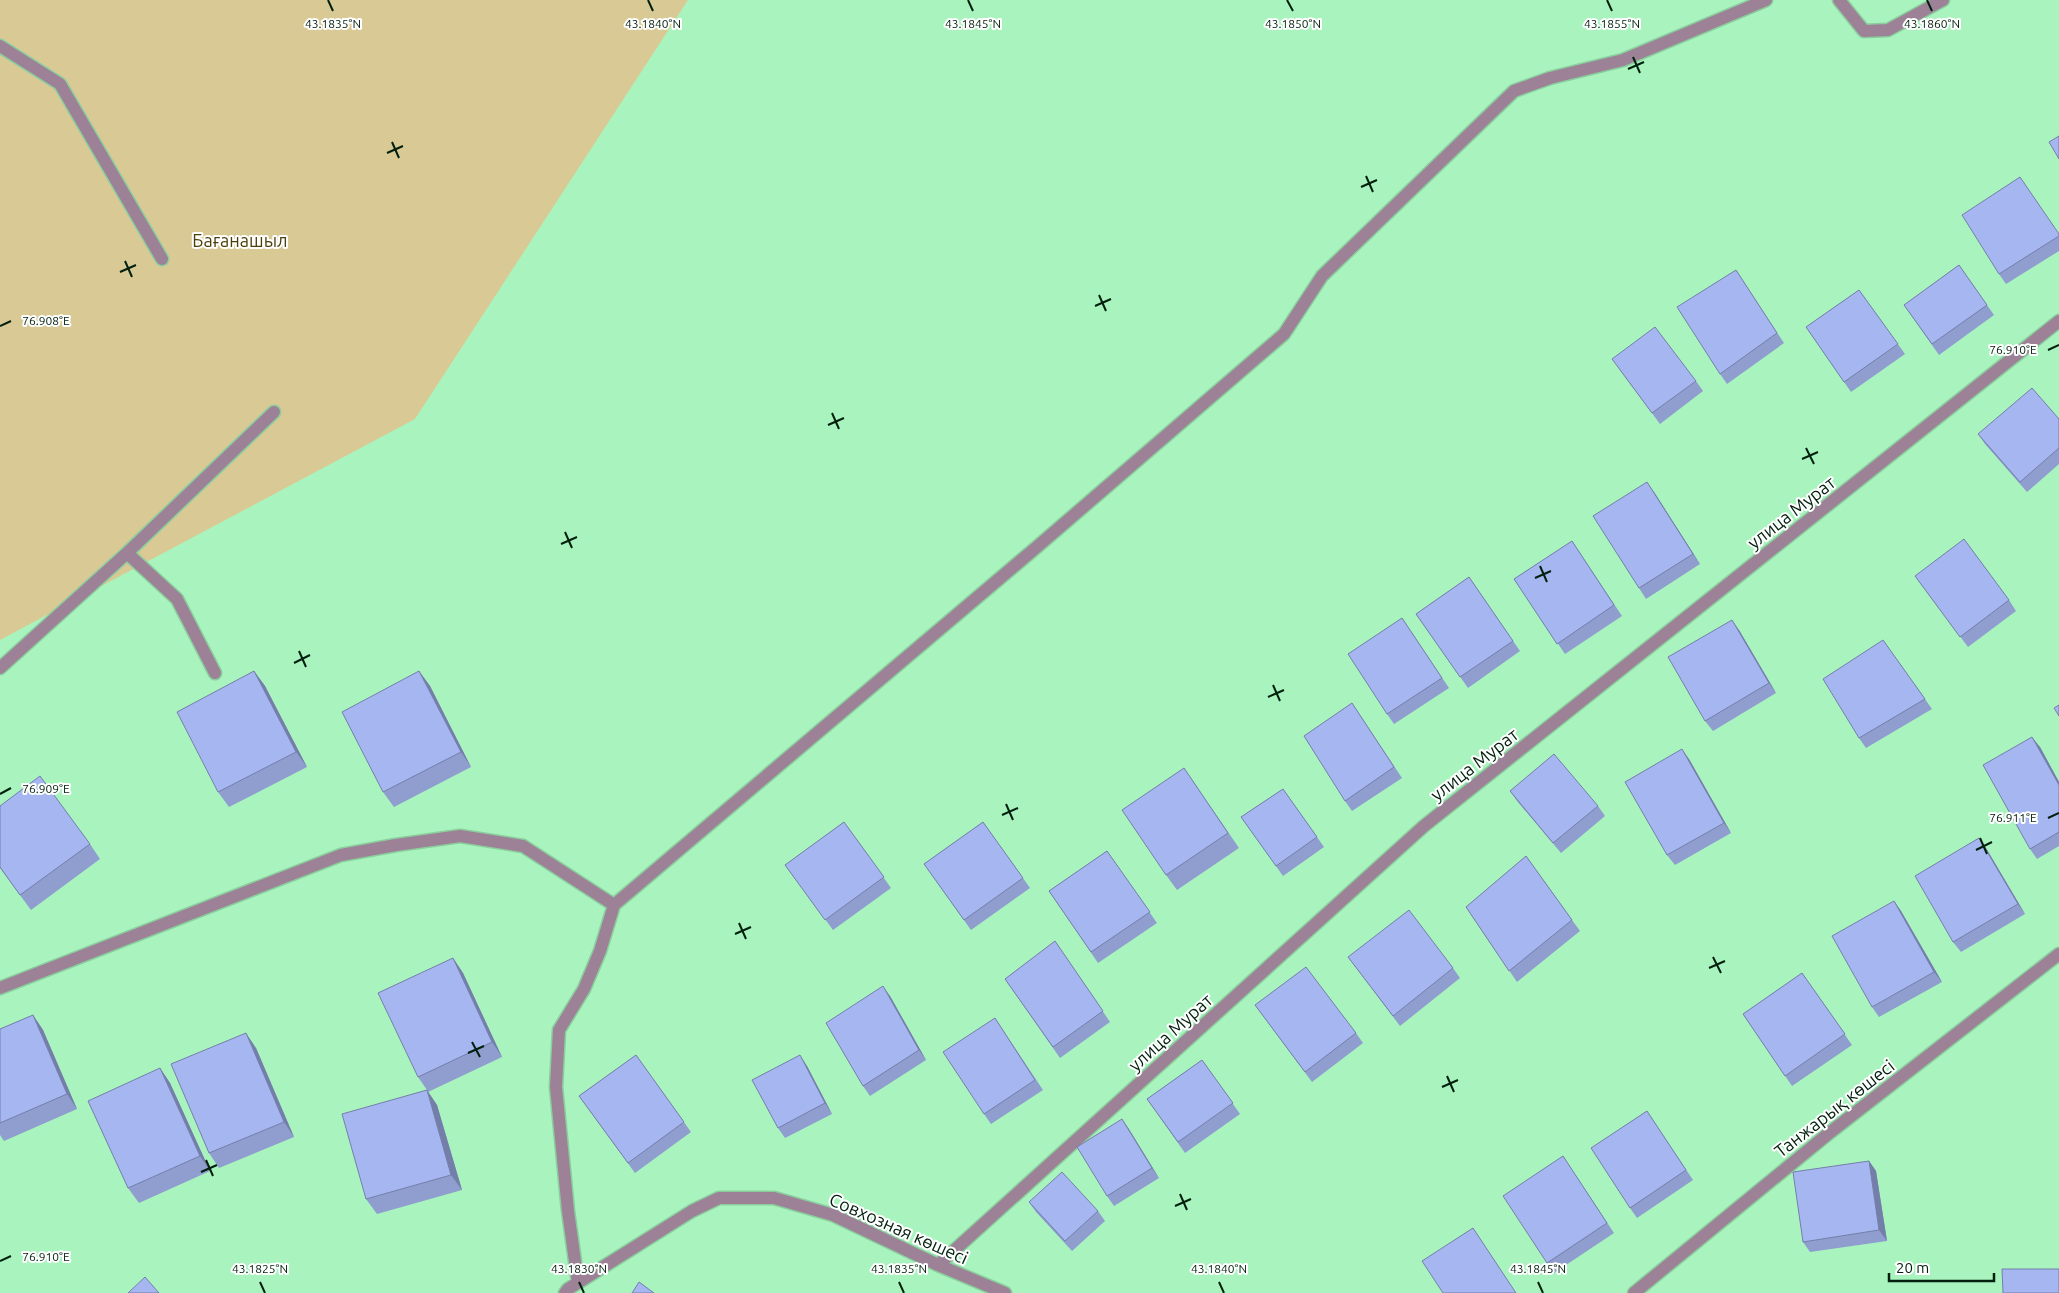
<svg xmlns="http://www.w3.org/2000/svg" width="2059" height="1293" viewBox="0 0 2059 1293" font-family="Ubuntu,sans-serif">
	<rect width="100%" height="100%" fill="#a9f4be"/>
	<path fill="#d9c994" d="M0,0h688l-273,419 -415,221z"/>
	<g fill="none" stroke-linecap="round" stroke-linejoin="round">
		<defs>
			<path id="lane" d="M0,46l60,38 102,175
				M127,553l50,46 38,74
				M0,668l127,-115 147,-141"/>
			<path id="street" d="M1839,0l25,31 24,-1 55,-30
				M0,988l341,-133 55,-10 64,-9 63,10 91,59
				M938,1265l486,-439 635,-505
				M578,1283l-10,-72 -12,-124 3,-57 25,-41 16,-38 14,-46 424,-359 246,-212 38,-58 192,-185 36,-13 73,-18 143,-60
				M565,1293l3,-4 124,-78 27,-13h55l59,17 105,50 67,28
				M1634,1293l194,-159 231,-180"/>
		</defs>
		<use href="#lane" stroke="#8bce9e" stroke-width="15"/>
		<use href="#street" stroke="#8bce9e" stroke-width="15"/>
		<use href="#lane" stroke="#9d8197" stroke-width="12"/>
		<use href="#street" stroke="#9d8197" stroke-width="12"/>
	</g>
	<path fill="#8f9dcf" d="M2059,234v17l-53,33 -7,-10z
		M1959,265l35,50 -55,40 -35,-50z
		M1736,270l48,73 -57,41 -7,-10z
		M1859,290l46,64 -54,38 -45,-65z
		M1620,370l76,11 7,10 -43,33z
		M2059,419v45l-32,28 -42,-48 -7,-10z
		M1654,492l46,72 -54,35 -7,-11z
		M1572,541l50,75 -57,38 -51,-75z
		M1915,576l94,24 7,11 -48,36z
		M1469,577l51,74 -52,37 -52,-74z
		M1402,618l47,70 -55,36 -7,-10z
		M1739,630l37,63 -63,38 -8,-10z
		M1883,640l49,69 -66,39 -7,-10z
		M254,671l11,15 42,81 -78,40 -11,-15z
		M419,671l11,15 41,81 -77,40 -11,-15z
		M1352,703l50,75 -50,33 -7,-10z
		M2040,747l19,35v64l-22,13 -7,-10z
		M1689,759l42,74 -56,32 -8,-10z
		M1184,768l55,80 -62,42 -11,-15z
		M1283,789l41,58 -41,29 -42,-59z
		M1510,791l88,15 7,10 -44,37 -44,-52z
		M0,806l90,38 10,15 -69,51 -31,-42z
		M844,822l47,66 -58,42 -48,-65z
		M983,822l47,66 -59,42 -47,-66z
		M1986,848l39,66 -64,38 -8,-10z
		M1107,851l50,72 -59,40 -49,-72z
		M1526,856l54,75 -63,51 -51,-75z
		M1894,901l7,10 41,71 -63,35 -7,-10z
		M1055,941l55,81 -50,36 -55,-79z
		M1348,957l105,11 7,10 -60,48z
		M453,958l10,15 39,84 -74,35 9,13 25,85 -85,24 -11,-15 61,-109 -9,-13z
		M1802,973l50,72 -60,41 -49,-72z
		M890,996l36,64 -56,36 -7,-10z
		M1255,1005l101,28 7,10 -51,39z
		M33,1015l10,15 34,79 -73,32 -4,-6v-106z
		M995,1018l48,72 -52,34 -7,-10z
		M256,1048l38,89 -75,31 -10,-15z
		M636,1055l55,77 -56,41 -56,-77z
		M1202,1060l38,54 -55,39 -38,-54z
		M807,1066l25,48 -47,24 -7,-10z
		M160,1068l10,15 40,88 -71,32 -11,-15z
		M1647,1111l46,69 -56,38 -7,-10z
		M1122,1119l37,59 -45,28 -7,-10z
		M1563,1156l51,77 -60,40 -7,-10z
		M1869,1161l7,10 11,70 -77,11 -7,-10z
		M1029,1202l69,9 7,10 -33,30 -36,-39z"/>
	<path fill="#747fa9" d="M1647,482l7,10 46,72 -7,-10z
		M1732,620l7,10 37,63 -7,-10z
		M254,671l11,15 42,81 -11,-15z
		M419,671l11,15 41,81 -10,-15z
		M2032,737l8,10 19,35v3z
		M1682,749l7,10 42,74 -7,-10z
		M1979,838l7,10 39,66 -7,-10z
		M1894,901l7,10 41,71 -8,-10z
		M453,958l10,15 39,84 -10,-15z
		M883,986l7,10 36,64 -7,-10z
		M33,1015l10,15 34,79 -10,-15z
		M246,1033l10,15 38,89 -10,-15z
		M800,1055l7,11 25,48 -7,-11z
		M160,1068l10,15 40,88 -10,-15z
		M427,1090l10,15 25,85 -11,-15z
		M1122,1119l7,10 30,49 -7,-10z
		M1869,1161l7,10 11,70 -8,-11z"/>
	<path fill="#a6b6f1" stroke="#747fa9" d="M2059,136v23l-10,-17z
		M2020,177l39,57v2l-60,38 -37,-59z
		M1959,265l28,40 -55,39 -28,-39z
		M1736,270l41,63 -57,41 -43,-67z
		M1859,290l39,54 -54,38 -38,-55z
		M1655,327l41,54 -44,32 -40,-54z
		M2032,388l27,31v29l-39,34 -42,-48z
		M1647,482l46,72 -54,34 -46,-72z
		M1964,539l45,61 -49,37 -45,-61z
		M1572,541l42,64 -57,39 -43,-65z
		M1469,577l44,64 -53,36 -44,-63z
		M1402,618l40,60 -55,36 -39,-60z
		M1732,620l37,63 -64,38 -37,-64z
		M1883,640l42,59 -66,39 -36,-59z
		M254,671l42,81 -78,40 -41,-80z
		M419,671l42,81 -78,40 -41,-80z
		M1352,703l42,64 -49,34 -41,-65z
		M2059,705v11l-5,-8z
		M2032,737l27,48v47l-29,17 -47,-84z
		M1682,749l42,74 -57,32 -42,-73z
		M1554,754l44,52 -45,37 -43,-52z
		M1184,768l44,65 -62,42 -44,-65z
		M40,776l50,68 -70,51 -20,-28v-61z
		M1283,789l34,48 -41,29 -35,-49z
		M844,822l40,55 -59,43 -40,-55z
		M983,822l40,56 -59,42 -40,-56z
		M1979,838l39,66 -65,38 -38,-66z
		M1107,851l43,61 -59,40 -42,-61z
		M1526,856l46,64 -63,51 -43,-64z
		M1894,901l40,71 -62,35 -40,-71z
		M1409,910l44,58 -60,48 -45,-59z
		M1055,941l48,70 -50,36 -48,-68z
		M453,958l39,84 -74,35 -40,-84z
		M1306,967l50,66 -51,39 -50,-67z
		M1802,973l43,61 -60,42 -42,-62z
		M883,986l36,64 -56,36 -37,-63z
		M33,1015l34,79 -67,29v-94z
		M995,1018l40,62 -51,34 -41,-62z
		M246,1033l38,89 -75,31 -38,-89z
		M636,1055l48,67 -56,41 -49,-67z
		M800,1055l25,48 -47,25 -26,-48z
		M1202,1060l31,43 -55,39 -31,-43z
		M160,1068l40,88 -72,32 -40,-87z
		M427,1090l24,85 -85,24 -24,-85z
		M1647,1111l39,59 -56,38 -39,-60z
		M1122,1119l30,49 -45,28 -30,-49z
		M1563,1156l44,67 -60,40 -44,-67z
		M1869,1161l10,69 -76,12 -10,-70z
		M1062,1172l36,39 -33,30 -36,-39z
		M1473,1228l43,65h-73l-21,-32z
		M2002,1269h57v24h-56z
		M145,1277l14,16h-31z
		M639,1282l15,11h-22z"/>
	<path fill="none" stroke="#02200d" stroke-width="2" d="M328,0l5,11M648,0l5,11M968,0l5,11M1287,0l6,11M1607,0l5,11M1927,0l5,11M1633,57l7,16M1628,69l16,-7M392,142l7,16M387,153l16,-7M1366,176l7,16M1361,187l16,-7M125,261l7,16M120,272l16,-7M1099,295l7,16M1095,306l16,-7M0,326l11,-5M2048,350l11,-5M832,413l7,16M828,425l16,-7M1806,448l8,16M1802,459l16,-7M565,532l7,16M561,544l16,-7M1540,566l7,16M1535,578l16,-7M299,651l7,16M294,663l16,-8M1273,685l7,16M1268,697l16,-7M0,794l11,-6M1006,804l7,16M1002,815l16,-7M2048,818l11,-5M1980,838l7,16M1976,850l16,-8M739,923l7,16M735,934l16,-7M1713,957l8,16M1709,968l16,-7M472,1042l8,15M468,1053l16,-7M1447,1076l7,16M1442,1087l16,-7M206,1160l7,16M201,1172l16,-7M1180,1194l7,16M1175,1206l16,-7M0,1261l11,-5M260,1282l5,11M579,1282l5,11M899,1282l5,11M1219,1282l5,11M1538,1282l5,11"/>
	<g text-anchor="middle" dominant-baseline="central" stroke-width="4" stroke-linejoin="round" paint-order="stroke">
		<g font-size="18" fill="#4d3f0a" stroke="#fff">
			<text x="240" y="240">Бағанашыл</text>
		</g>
		<g font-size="18" fill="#02200d" stroke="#fff">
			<text transform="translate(1791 512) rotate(-38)">улица Мурат</text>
			<text transform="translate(1474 764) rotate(-38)">улица Мурат</text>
			<text transform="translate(1170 1032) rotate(-42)">улица Мурат</text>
			<text transform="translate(1834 1108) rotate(-38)">Танжарық көшесі</text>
			<text transform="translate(899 1228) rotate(24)">Совхозная көшесі</text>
		</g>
	</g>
	<g font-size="12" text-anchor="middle" fill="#02200d" stroke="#fff" stroke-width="4" stroke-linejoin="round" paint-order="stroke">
		<text x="1612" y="28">43.1855°N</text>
		<text x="1932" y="28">43.1860°N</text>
		<text x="333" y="28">43.1835°N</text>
		<text x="653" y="28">43.1840°N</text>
		<text x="973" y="28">43.1845°N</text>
		<text x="1293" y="28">43.1850°N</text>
		<text x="46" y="325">76.908°E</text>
		<text x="2013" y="354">76.910°E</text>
		<text x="46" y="793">76.909°E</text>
		<text x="2013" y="822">76.911°E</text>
		<text x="46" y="1261">76.910°E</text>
		<text x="260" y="1273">43.1825°N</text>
		<text x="579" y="1273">43.1830°N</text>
		<text x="899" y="1273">43.1835°N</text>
		<text x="1219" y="1273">43.1840°N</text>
		<text x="1538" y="1273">43.1845°N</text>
	</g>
	<path d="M1889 1273v8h105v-8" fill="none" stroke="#02200d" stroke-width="2.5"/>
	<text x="1896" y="1273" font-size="15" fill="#02200d" stroke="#ffffff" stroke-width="4" paint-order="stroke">20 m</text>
</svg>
